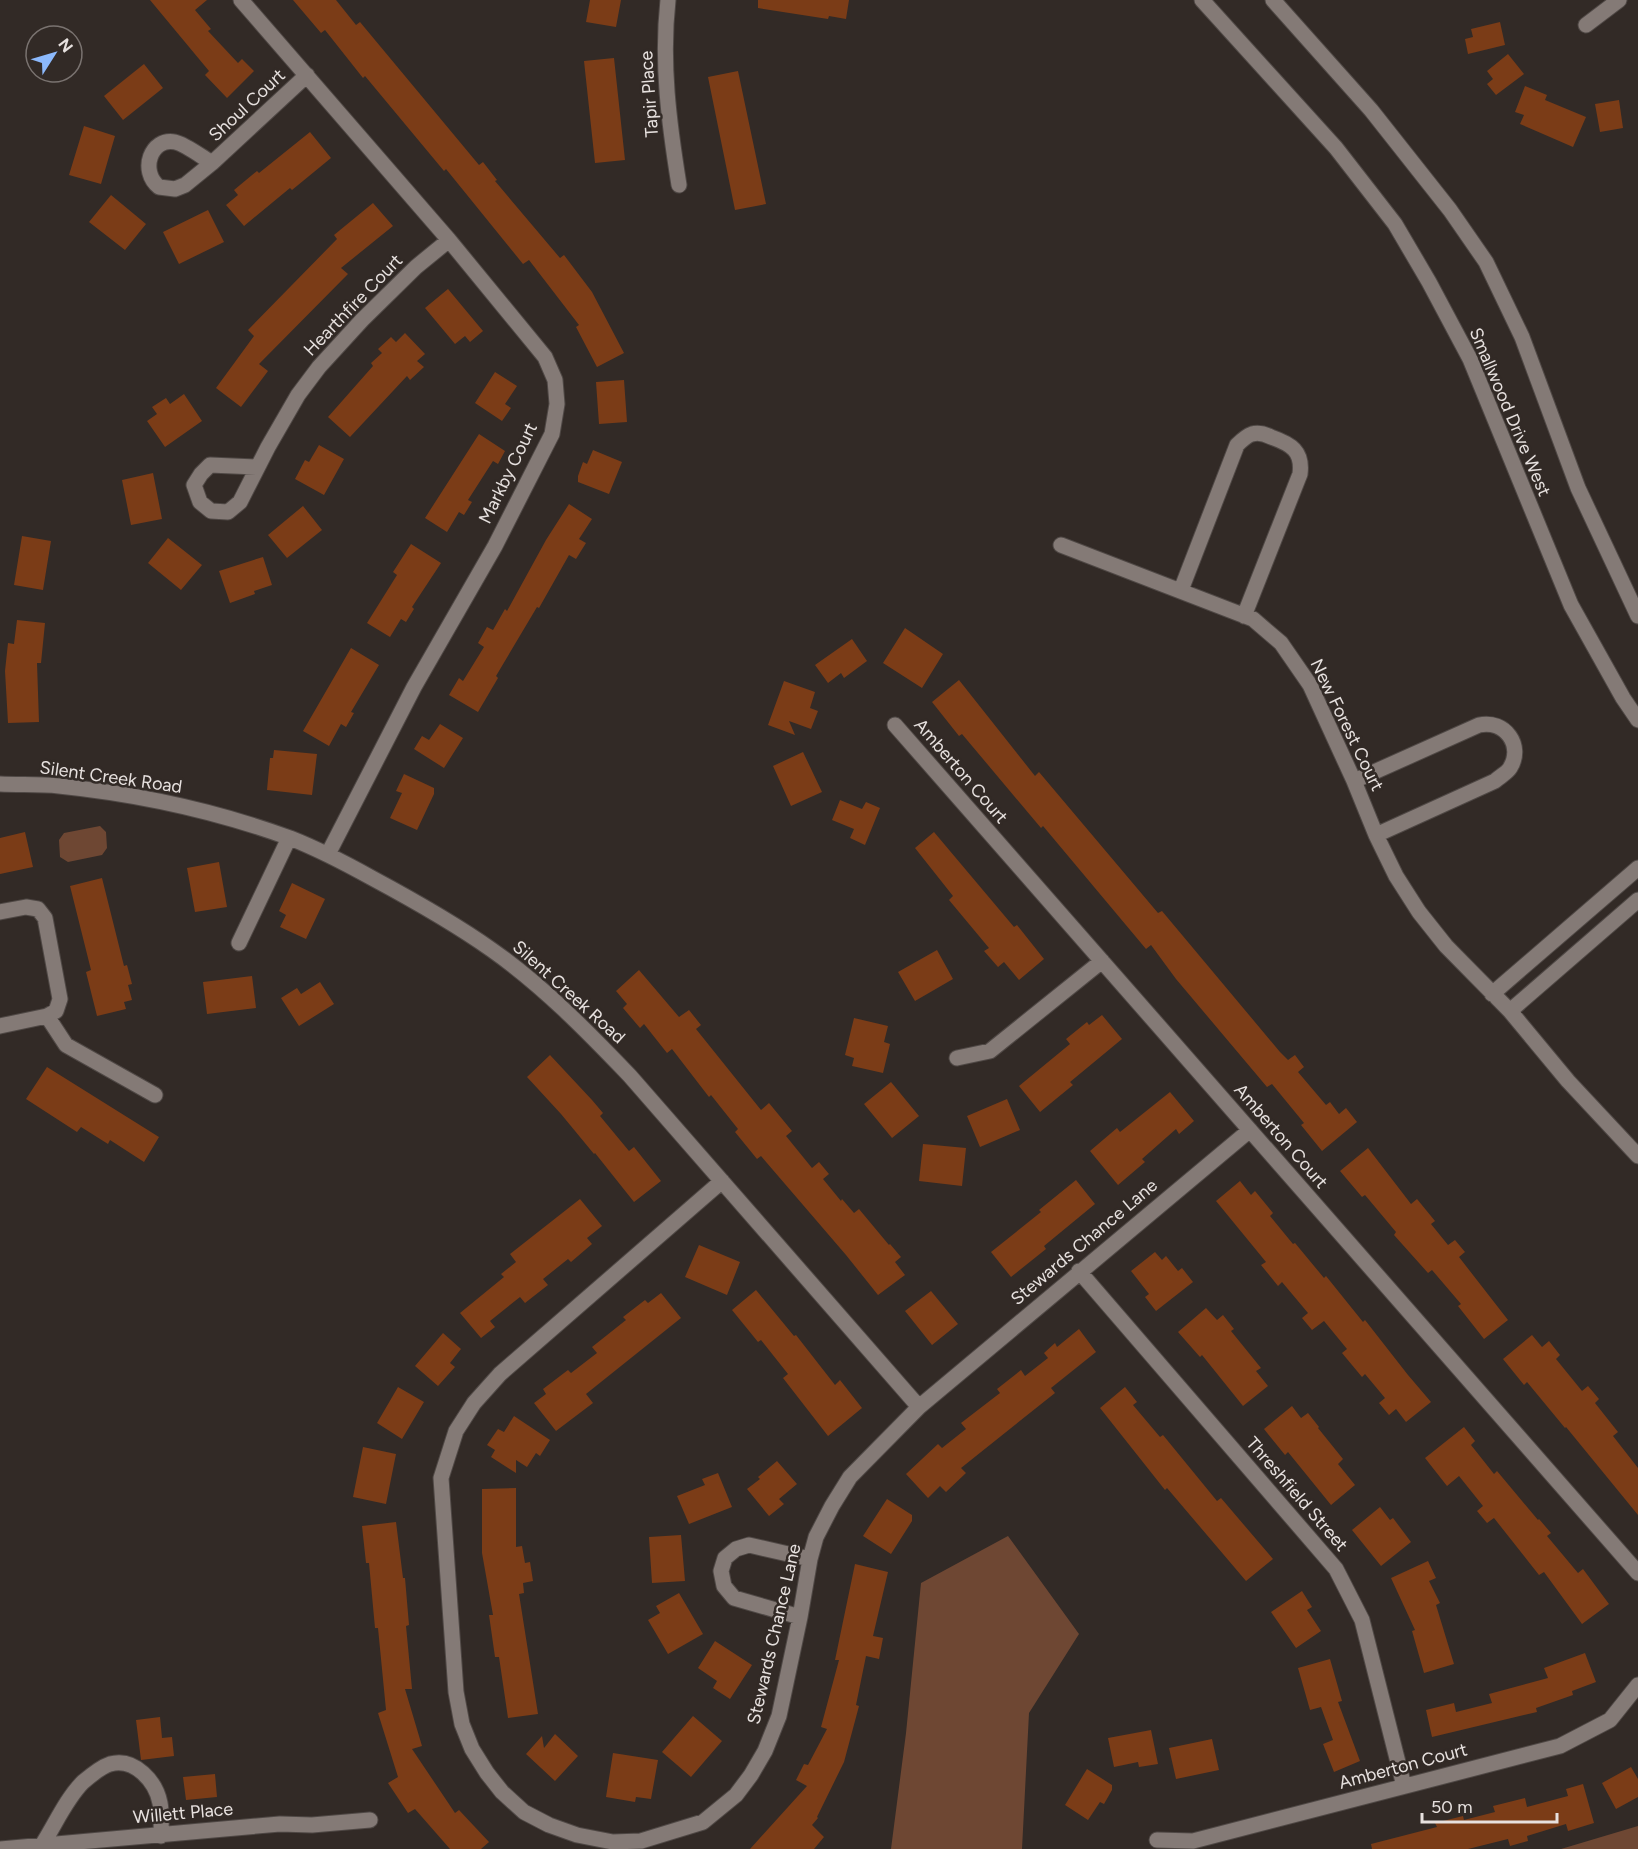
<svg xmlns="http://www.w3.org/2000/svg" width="1638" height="1849" viewBox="0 0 1638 1849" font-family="Figtree,sans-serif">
	<rect width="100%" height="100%" fill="#322a26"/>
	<path fill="#6e4733" d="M100,826l6,6 1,16 -5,7 -34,7 -8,-5 -1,-17 5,-7z
		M1008,1536l71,98 -50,79 -7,136h-131l15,-116 15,-150z
		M1638,1826v23h-77z"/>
	<path fill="#7b3c17" d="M150,0h57l-12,10 16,19 -3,2 30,32 4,-4 12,12 -27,27 -22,-23 4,-4z
		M293,0h43l20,25 4,-3 119,143 4,-3 14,18 -2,1 65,77 4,-3 28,37 32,61 -27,14 -21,-40 3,-2 -50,-65 -6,4 -77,-95 -2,2 -79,-95 -2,2 -38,-48 -4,3z
		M590,0h31l-5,27 -30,-5z
		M758,0h91l-3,19 -17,-3 -1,3 -70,-11z
		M1500,22l5,23 -37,9 -3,-15 8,-2 -2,-8z
		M1508,54l16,20 -28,21 -9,-11 6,-5 -6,-8z
		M614,58l11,102 -30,3 -11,-102z
		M144,64l19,24 -40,32 -19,-24z
		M738,71l28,133 -31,6 -27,-133z
		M1525,86l22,9 -2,5 41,17 -13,30 -53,-23 4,-9 -9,-3z
		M1619,100l4,28 -23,4 -5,-28z
		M84,126l31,10 -14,48 -32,-9z
		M310,132l21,26 -39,32 -2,-2 -46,38 -18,-21 12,-10 -4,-5 23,-19 2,2z
		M111,195l35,29 -21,26 -36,-28z
		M373,203l20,23 -52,42 7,6 -89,90 9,7 -27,36 -25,-19 38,-52 -6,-6 89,-91 -3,-4z
		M208,210l16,32 -45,22 -16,-32z
		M448,289l35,42 -13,11 -5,-6 -10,8 -30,-36z
		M405,333l20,21 -8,7 7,6 -14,13 -3,-4 -57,61 -22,-20 45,-51 -2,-3 11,-10 -4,-4 13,-12 5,5z
		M495,372l22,14 -12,18 6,4 -9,13 -27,-18z
		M624,380l3,42 -28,2 -3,-42z
		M184,394l18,27 -37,26 -18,-26 10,-7 -5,-7 14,-9 4,6z
		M479,434l26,17 -7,13 -5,-3 -25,39 4,2 -8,13 -5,-3 -12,20 -22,-14z
		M319,445l25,14 -20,36 -29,-16 10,-19 4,2z
		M593,450l29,12 -13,32 -31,-12v-6l5,-14 4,2z
		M153,473l9,46 -31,6 -9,-45z
		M569,504l23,15 -13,20 7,4 -10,16 -7,-4 -30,53 -2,-1 -41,69 2,2 -20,34 -29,-17 10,-17 4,3 21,-34 -6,-4 9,-16 6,3 12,-21 2,2 39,-71z
		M303,506l19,24 -35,28 -19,-23z
		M22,536l29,5 -8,49 -29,-5z
		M168,538l34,27 -21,25 -33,-27z
		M411,544l30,19 -29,44 2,2 -8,13 -5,-3 -11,18 -23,-14 30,-48 -4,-3z
		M263,557l9,28 -18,6 1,3 -25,9 -11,-32z
		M17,620l28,3 -4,40h-4l2,59 -31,1 -3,-52 3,-28 6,1z
		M905,628l38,26 -21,34 -39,-25z
		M852,639l15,22 -23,17 -3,-5 -13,10 -13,-18z
		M351,648l28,17 -28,47 3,1 -8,14 -5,-3 -12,22 -26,-15z
		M959,680l76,96 4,-4 119,141 4,-2 118,141 8,8 7,-5 9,12 -6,5 28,33 4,-3 9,12 7,-6 11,14 -35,29 -21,-26 3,-2 -32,-39 -5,3 -91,-108 -25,-34 -5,4 -103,-123 -2,2 -79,-94 -3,2 -27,-34z
		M784,681l31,11 -5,16 8,3 -7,18 -22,-8 6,14 -27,-10z
		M440,724l23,14 -19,30 -30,-19 8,-13 7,4z
		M274,750l43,4 -5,41 -45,-5 3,-32h3z
		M803,752l19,40 -31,14 -18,-40z
		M404,774l30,14v6l-17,36 -27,-12 12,-25 -6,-2z
		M840,800l22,9 4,-7 14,6 -15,37 -15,-7 4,-9 -22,-9z
		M25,832l8,35 -33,7v-36z
		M934,832l80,95 3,-2 27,34 -25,21 -15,-18 -6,5 -14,-16 5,-3 -40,-48 4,-4 -38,-48z
		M219,862l8,45 -32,5 -8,-44z
		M102,878l22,88 3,-1 5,19 -4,1 4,15 -8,2 2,7 -29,7 -11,-44 5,-2 -21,-84z
		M292,883l33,16 -19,40 -26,-12 6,-12 -7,-4z
		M937,950l16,29 -38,22 -17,-29z
		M639,970l40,47 10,-7 12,15 -5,4 65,81 8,-7 23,28 -6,5 26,32 7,-6 10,12 -6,5 18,22 1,-2 12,14 5,-4 30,36 1,-1 11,13 -6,5 10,13 -27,20 -32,-40 -85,-99 -4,3 -22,-27 3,-3 -27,-34 -2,2 -37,-48 -5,4 -23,-29 -4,4 -17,-20 4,-4 -11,-13z
		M252,976l4,32 -49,6 -4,-32z
		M320,982l14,22 -35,22 -18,-28 16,-10 4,6z
		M1102,1015l20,24 -52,43 3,3 -33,27 -21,-26 51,-42 -4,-5 21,-17 2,3z
		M854,1018l34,8 -4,16 6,2 -7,29 -31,-7 2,-8 -9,-3z
		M550,1055l42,45 11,13 -3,3 29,35 5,-4 27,34 -27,21 -39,-49 -1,1 -33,-40 -34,-37z
		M47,1067l112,70 -15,25 -34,-22 -2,4 -27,-17 -4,5 -51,-33z
		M891,1082l28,34 -27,22 -28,-34z
		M1170,1092l24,29 -15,13 -3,-5 -34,30 3,3 -27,23 -28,-34 27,-23 3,4z
		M1007,1099l13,31 -40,17 -13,-31z
		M923,1144l43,4 -4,38 -43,-5z
		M1368,1148l43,56 6,-5 18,22 -4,3 17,21 7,-5 10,12 -6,5 49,63 -24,19 -26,-33 3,-2 -29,-34 -4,3 -34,-38 2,-3 -31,-37 -3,2 -22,-26z
		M1076,1180l19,24 -51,42 2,3 -35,28 -20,-25 50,-40 -2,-2z
		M1240,1181l11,14 4,-4 18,22 -3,3 23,28 2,-1 29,35 2,-2 37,46 2,-2 43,55 23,27 -25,20 -10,-13 -7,6 -10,-12 6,-5 -20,-24 -3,3 -20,-24 5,-4 -23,-28 -12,9 -10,-12 6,-5 -26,-31 -4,4 -17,-21 5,-3 -50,-61z
		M580,1199l22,27 -15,12 5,6 -21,18 -3,-3 -25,20 5,6 -23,18 -5,-6 -30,24 5,6 -14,11 -21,-25 44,-36 -3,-3 15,-12 -6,-8z
		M699,1245l41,17 -13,33 -42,-18z
		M1155,1252l7,8 4,-4 12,15 4,-3 11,14 -37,29 -11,-14 4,-3 -18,-23z
		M756,1290l38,46 2,-1 39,50 5,-5 22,28 -34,28 -45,-58 5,-4 -27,-34 -3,2 -26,-32z
		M931,1291l27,33 -26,21 -27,-34z
		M661,1293l20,25 -95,76 7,9 -37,28 -22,-28 12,-9 -3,-5 25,-19 3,3 26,-20 -5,-6 34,-27 -3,-3 22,-17 3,3z
		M1206,1308l11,12 6,-5 11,14 -3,2 30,37 -5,3 12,15 -25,20 -41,-51 -2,2 -22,-25z
		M1079,1329l17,23 -45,36 4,5 -94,75 5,5 -20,19 -6,-6 -12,12 -22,-24 32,-30 4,4 24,-19 -5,-6 39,-30 -3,-4 24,-19 4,6 23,-18 -4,-5 11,-10 2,4z
		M443,1333l18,16 -11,14 5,4 -17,19 -23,-20z
		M1532,1335l10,12 7,-6 11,14 -4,4 26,32 6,-5 11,13 -4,4 23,29 -5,4 25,32v47l-72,-88 -1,1 -38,-46 -3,3 -21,-26z
		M398,1387l26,15 -22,37 -25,-16z
		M1125,1387l12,15 -4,3 27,32 3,-2 54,66 4,-3 52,61 -27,22 -79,-93 -2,2 -65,-82z
		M1292,1406l9,12 7,-5 11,14 -1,1 25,31 -5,5 17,21 -24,20 -43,-53 -3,3 -21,-26z
		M514,1416l36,24 -10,16 -4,-3 -9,14 -11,-7v13l-25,-16 4,-7 -8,-5 11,-16 6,3z
		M1464,1427l11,14 -4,4 23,29 3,-3 41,49 1,-1 12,14 -4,3 31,37 5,-4 26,35 -27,20 -38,-52 -5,3 -45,-57 -7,5 -10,-12 6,-5 -24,-30 -12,10 -22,-28z
		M363,1447l33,7 -10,50 -33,-7z
		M777,1461l20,23 -18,15 5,5 -15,12 -22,-27 13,-10 -2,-2z
		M718,1473l14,34 -43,17 -12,-28 28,-11 -3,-6z
		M516,1488v59l6,-1 3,17 5,-1 3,19 -10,2 1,10 -5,1 19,120 -30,4 -9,-61h-4l-6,-42h4l-11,-62v-64z
		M887,1499l25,16v6l-21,33 -28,-18z
		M1380,1507l10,13 3,-2 18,24 -30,24 -29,-36z
		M396,1522l7,56h2l4,47 -3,1 6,63h-7l17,57 -10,3 43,64 4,-3 30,32 -8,7h-31l-35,-40 -7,4 -20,-30 10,-6 -20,-64 8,-3 -8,-82h-3l-6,-65h-3l-4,-37z
		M681,1535l4,46 -33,2 -3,-46z
		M1428,1561l8,17 -7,3 11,22 -4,2 18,59 -30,9 -12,-42 3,-1 -24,-52z
		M855,1564l33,8 -15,64 10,2 -4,21 -13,-3 -10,49 3,1 -15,56 -27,55 1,1 -6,7 12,12 -10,12h-64l57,-63 -11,-6 8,-16 4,1 19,-36 -6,-2 18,-67h-4z
		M1302,1591l10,16 -5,3 14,21 -25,17 -25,-36z
		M679,1593l24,41 -35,20 -20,-34 12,-7 -4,-7z
		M715,1641l37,24 -22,34 -17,-11 4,-7 -19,-13z
		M1585,1653l11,29 -24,9 1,4 -37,13 1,4 -105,25 -6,-27 28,-7 2,9 36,-9 -3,-9 59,-16 -4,-10z
		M1330,1659l12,42 -4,1 22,59 -26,11 -11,-28 10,-4 -12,-33 -11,3 -12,-42z
		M693,1716l29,25 -31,36 -29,-25z
		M160,1717l2,21 10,-1 2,19 -33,4 -5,-40z
		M1151,1730l7,34 -19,3 -1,-5 -24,5 -6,-29z
		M555,1734l23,22 -23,25 -29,-27 16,-18 2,12z
		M1212,1739l7,31 -43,9 -7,-31z
		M613,1753l45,7 -7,39 -15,-2 -1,5 -29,-5z
		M1631,1767l7,12v18l-22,12 -14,-26z
		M1087,1769l25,16v5l-8,14 -4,-2 -12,18 -23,-15z
		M215,1774l2,23 -31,3 -3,-23z
		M1583,1784l11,39 -26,8 -2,-7 -39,12 1,5 -18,5 -2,-7 -40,10h-96l-1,-5 66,-17 -2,-4 28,-7 1,4 31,-8 -2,-6 32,-8 2,9 41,-11 -2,-7z"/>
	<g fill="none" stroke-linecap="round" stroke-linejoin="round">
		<defs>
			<path id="street" d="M241,0l208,240 96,117 10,23 2,24 -5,30 -57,112 -81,141 -86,167
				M668,0c-7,63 1,123 11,185
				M1586,25l33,-25
				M212,163c-10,-6 -27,-19 -37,-21 -24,-5 -36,29 -16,45l16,2 10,-4 27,-22 95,-88
				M257,467l-47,-2 -9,9 -7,11 6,17 11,9 17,1 12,-10 28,-55 30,-52 21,-28 43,-47 54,-53 33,-27
				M1061,545l192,74 28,24 29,42 44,96 22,54 20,41 23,36 27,34 64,65 58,70 70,75
				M1181,590l56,-145c5,-5 9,-9 15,-11 7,-2 13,0 19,3 20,7 32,14 29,37l-56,142
				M895,725l743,848
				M1354,781l125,-56c26,-6 45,21 31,43 -3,5 -11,9 -15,13l-119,54
				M0,784c20,1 40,0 59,2 78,8 157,25 231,52 28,11 55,25 82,40 41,22 82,45 120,72 51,36 95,81 138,126l289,331
				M0,912l26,-5 12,2 7,9 15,81 -4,12 -9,5 -47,10
				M239,943l50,-105
				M1492,994l146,-126
				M1510,1011l128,-111
				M47,1016l19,29 89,50
				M957,1058l33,-7 112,-90
				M722,1181l-222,193 -26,29 -18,28 -15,47 15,214 6,32 10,25 15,24 15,19 22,20 25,13 28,10 36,7 28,-1 62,-19 33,-27 15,-20 14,-24 14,-35 21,-99 10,-58 6,-22 16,-31 18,-29 69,-70 331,-277
				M1079,1271l257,298 26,51 42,166
				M800,1617l-66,-19 -10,-12 -3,-15 4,-13 11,-9 13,-4 61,14
				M1157,1840l36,1 367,-95 50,-26 28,-35
				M42,1845c13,-20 24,-46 41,-63 7,-6 18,-15 27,-18 25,-7 46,18 50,39 2,10 1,22 1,33
				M0,1849l280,-25 32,1 58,-5"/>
			<path id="secondary" d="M1202,0l134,148 59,76 34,58 41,77 101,246 52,93 15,22
				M1273,0l98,110 79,100 36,52 36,75 56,151 60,128"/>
		</defs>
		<use href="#street" stroke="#4f4845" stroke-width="17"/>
		<use href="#secondary" stroke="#4f4845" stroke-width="17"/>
		<use href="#street" stroke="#847a76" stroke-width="15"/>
		<use href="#secondary" stroke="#847a76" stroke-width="15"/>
	</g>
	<g text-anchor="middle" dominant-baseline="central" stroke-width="5" stroke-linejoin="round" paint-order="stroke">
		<g font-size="18" fill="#e7e1df" stroke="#322a26">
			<text transform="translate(649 94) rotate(-94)">Tapir Place</text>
			<text transform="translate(247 105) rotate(-43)">Shoul Court</text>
			<text transform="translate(353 305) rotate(-46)">Hearthfire Court</text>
			<text transform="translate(1510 412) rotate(67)">Smallwood Drive West</text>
			<text transform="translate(508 473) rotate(-64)">Markby Court</text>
			<text transform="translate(1347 725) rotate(64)">New Forest Court</text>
			<text transform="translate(961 771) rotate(49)">Amberton Court</text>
			<text transform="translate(111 777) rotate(8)">Silent Creek Road</text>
			<text transform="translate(569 992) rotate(42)">Silent Creek Road</text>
			<text transform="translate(1281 1136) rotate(49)">Amberton Court</text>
			<text transform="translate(1084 1242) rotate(-40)">Stewards Chance Lane</text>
			<text transform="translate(1297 1494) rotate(49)">Threshfield Street</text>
			<text transform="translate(774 1634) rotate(-77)">Stewards Chance Lane</text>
			<text transform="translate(1403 1766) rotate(-15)">Amberton Court</text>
			<text transform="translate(183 1813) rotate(-5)">Willett Place</text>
		</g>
	</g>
	<g transform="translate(54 54) rotate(53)"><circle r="28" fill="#322a26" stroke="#7a7370" stroke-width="1.5"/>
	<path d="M0-4.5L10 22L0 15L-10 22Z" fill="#8cb9fc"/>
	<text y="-9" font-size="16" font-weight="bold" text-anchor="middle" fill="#e7e1df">N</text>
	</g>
	<path d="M1422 1813v9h135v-9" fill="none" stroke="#e7e1df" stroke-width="3"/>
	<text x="1431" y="1813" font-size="18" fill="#e7e1df" stroke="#322a26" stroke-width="4.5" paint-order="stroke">50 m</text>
</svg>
